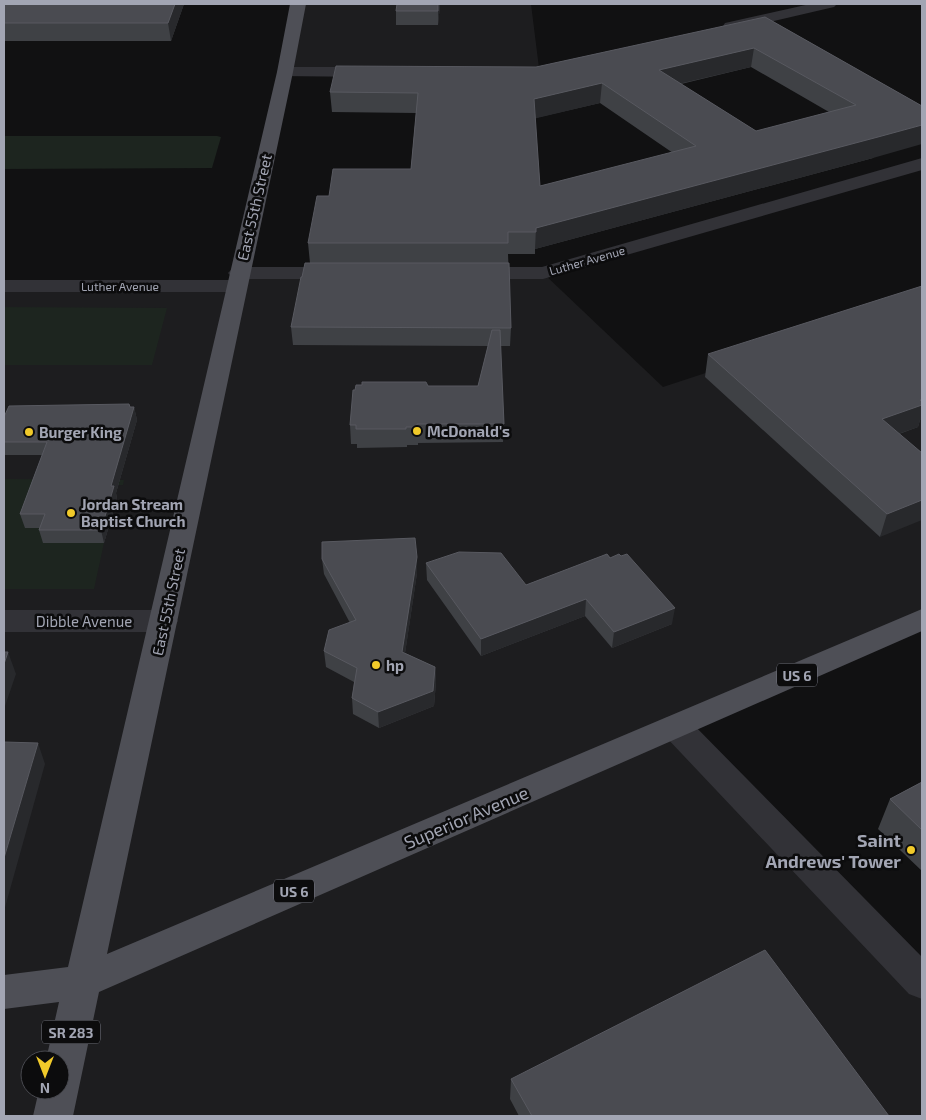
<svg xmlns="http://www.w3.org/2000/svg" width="926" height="1120" viewBox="0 0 926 1120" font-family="'Exo 2',sans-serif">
	<rect width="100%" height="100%" fill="#111112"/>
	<path fill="#1d1d1f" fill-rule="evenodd" d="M298,4h233l8,64 -254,4z
		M239,273h304l120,114 259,-85v317l-246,108 246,255v134h-918v-830h232zM30,1060h30v30h-30z"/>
	<path fill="#1d251f" d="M4,136h213l4,1 -9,31 -208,1z
		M4,307l163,1 -15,57h-148z
		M4,479l120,1 -1,5 -86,3 12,40 55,15 -10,46h-90z"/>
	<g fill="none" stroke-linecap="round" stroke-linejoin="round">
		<path fill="#323237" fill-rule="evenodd" d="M810,4h27l-3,3 -103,24 -6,-2 -2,-3 2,-3z
			M285,67h88l6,1 2,4 -2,4 -6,1 -94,-1 -2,-4 2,-4z
			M922,158v12l-372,107 -7,2h-71l-7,-2 -4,-4 4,-4 7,-2h70z
			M239,267h102l7,2 4,4 -4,4 -7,2h-102l-7,-2 -4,-4 4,-4z
			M4,280h232l8,1 3,5 -3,5 -8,1h-232z
			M4,610h160l10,4 4,7 -4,7 -10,4h-160z
			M676,715l11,3 235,239v42l-13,-5 -244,-258 -5,-9 5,-9z"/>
		<path fill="#4e4f56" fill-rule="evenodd" d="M290,4h16l-13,68 -186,882 815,-345v22l-823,361 -26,124h-40l6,-26h21v-30h-14l13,-58 -55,7v-34l64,-8 209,-895z"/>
	</g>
	<path fill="#3f4145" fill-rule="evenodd" d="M4,4h180l-13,37h-167z
		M397,4h43l-2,21h-42v-14z
		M765,17l157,89 -49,52 -338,91v5h-27l3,74 -1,18h-10l4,78 -1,18 -85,1v2h-11v2l-50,1v-4h-6l-1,-19 78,-39h50l10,-40 -195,-1 -2,-18 11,-50 8,-14 -2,-20 21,-47 82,-27 5,-56 -84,-1 -2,-20 206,-25zM751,67l78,45 -73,19 -75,-47zM600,103l73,50 -133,33 -5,-68z
		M708,354l212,66 -2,7 -19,7 23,19 -42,84 -175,-160z
		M134,407l3,13 -21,73 1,6 -13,44h-61l-4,-13 1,-2h-15l-5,-14 22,-59h-38v-38z
		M607,554l65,70 -60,24 -27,-32 -104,40 -54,-76 -1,-17 100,22z
		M322,559l95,14 -12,80 30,14 1,15 -2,24 -55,22 -26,-14 -1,-16 2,-16 -28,-15 -2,-16 26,-28 -26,-49z
		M922,782v89l-44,-42 12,-30z
		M511,1079l378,37h-370l-9,-17z"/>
	<path fill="#28292c" d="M175,4h9l-13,37 -3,-18z
		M438,4h2l-2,21z
		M754,48l-3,19 -94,22 2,-19z
		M602,83l-2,20 -67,16 1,-20z
		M922,125v19l-49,14 -338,91 1,-21z
		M922,399v21h-2l-2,7 -43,15 7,-23z
		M134,407l3,13 -21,73 1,6 -13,44 -3,-13 10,-44z
		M922,500v20l-42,17 7,-23z
		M417,557v16l-14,94 -1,-15z
		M586,599l-1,17 -104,40v-17z
		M675,608l-3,16 -60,24 2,-16z
		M8,652l8,22 -12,35v-45z
		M435,667l1,15 -2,24 -55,22 -1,-16z
		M38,743l7,21 -41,147v-53z"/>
	<path fill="#4a4b51" stroke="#585960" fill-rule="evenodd" d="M4,4h171l-7,19h-164z
		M397,4h41v7h-42z
		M765,17l157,89v19l-44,12 -342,91v4h-28v11h-200l9,-47h12l4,-27h78l7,-76 -88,-1 6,-26 200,1zM754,48l102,57 -100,26 -97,-61zM602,83l94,63 -156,40 -6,-87z
		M305,263h204l2,65 -220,-1 10,-50h1z
		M922,286v113l-2,1 2,2v3l-40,14 40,34v47l-35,14 -179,-160z
		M492,330h8l4,94h-87v3h-11v2h-50v-4h-6l3,-35h2l1,-5h6v-3h64l2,4h50z
		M129,404l1,3h4l-23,79h3l-13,44h-62l6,-16h-25l27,-72h-43v-25l5,-11z
		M415,538l2,19 -15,95 33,15 -2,24 -55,21 -26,-14 5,-30 -33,-17 5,-21 27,-10 -34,-61v-17z
		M459,552l42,1 25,32 81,-31 3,4 9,-4 2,2 6,-2 48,54 -61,24 -28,-33 -105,40 -55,-76z
		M4,652h4l-4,12z
		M4,742l34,1 -34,115z
		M922,782v48l-32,-31z
		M765,950l124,166h-357l-21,-37z"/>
	<g fill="#f1ca2a" stroke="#0c0c0d" stroke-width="2">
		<circle cx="417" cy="431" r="5"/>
		<circle cx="29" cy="432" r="5"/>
		<circle cx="71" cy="513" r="5"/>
		<circle cx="376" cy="665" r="5"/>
		<circle cx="911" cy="850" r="5"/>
	</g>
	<g text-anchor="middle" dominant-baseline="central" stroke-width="5" stroke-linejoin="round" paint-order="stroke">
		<g font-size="12" fill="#a2a5b3" stroke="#0c0c0d">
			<text transform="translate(587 260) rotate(-16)">Luther Avenue</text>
			<text x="120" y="286">Luther Avenue</text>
		</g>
		<g fill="#0c0c0d" stroke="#757781" stroke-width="1">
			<rect x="777" y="663.5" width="40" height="23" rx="4"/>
			<rect x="274" y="879.5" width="40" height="23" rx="4"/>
			<rect x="42" y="1020.5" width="58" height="23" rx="4"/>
		</g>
		<g font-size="14" font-weight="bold" fill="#a2a5b3">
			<text x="797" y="675">US 6</text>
			<text x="294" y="891">US 6</text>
			<text x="71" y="1032">SR 283</text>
		</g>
		<g font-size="15" fill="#a2a5b3" stroke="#0c0c0d">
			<text transform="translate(254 207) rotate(-77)">East 55th Street</text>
			<text transform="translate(168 602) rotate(-78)">East 55th Street</text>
			<text x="84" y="621">Dibble Avenue</text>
		</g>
		<g font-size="15" font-weight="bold" fill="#a2a5b3" stroke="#0c0c0d" text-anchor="start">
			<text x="427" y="431">McDonald's</text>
			<text x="39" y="432">Burger King</text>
			<text x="81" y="504">Jordan Stream<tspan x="81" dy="17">Baptist Church</tspan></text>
			<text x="386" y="665">hp</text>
		</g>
		<g font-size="18" fill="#a2a5b3" stroke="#0c0c0d">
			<text transform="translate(466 817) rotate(-23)">Superior Avenue</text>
		</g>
		<g font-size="18" font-weight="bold" fill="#a2a5b3" stroke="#0c0c0d" text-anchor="end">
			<text x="901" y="840">Saint<tspan x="901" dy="21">Andrews' Tower</tspan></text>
		</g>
	</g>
	<rect width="926" height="1120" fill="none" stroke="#a2a5b3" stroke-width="10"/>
	<g transform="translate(45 1075) rotate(180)"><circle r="24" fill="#0c0c0d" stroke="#48494f"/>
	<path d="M0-4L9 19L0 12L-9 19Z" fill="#f1ca2a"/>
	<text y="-8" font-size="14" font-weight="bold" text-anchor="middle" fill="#a2a5b3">N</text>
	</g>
</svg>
